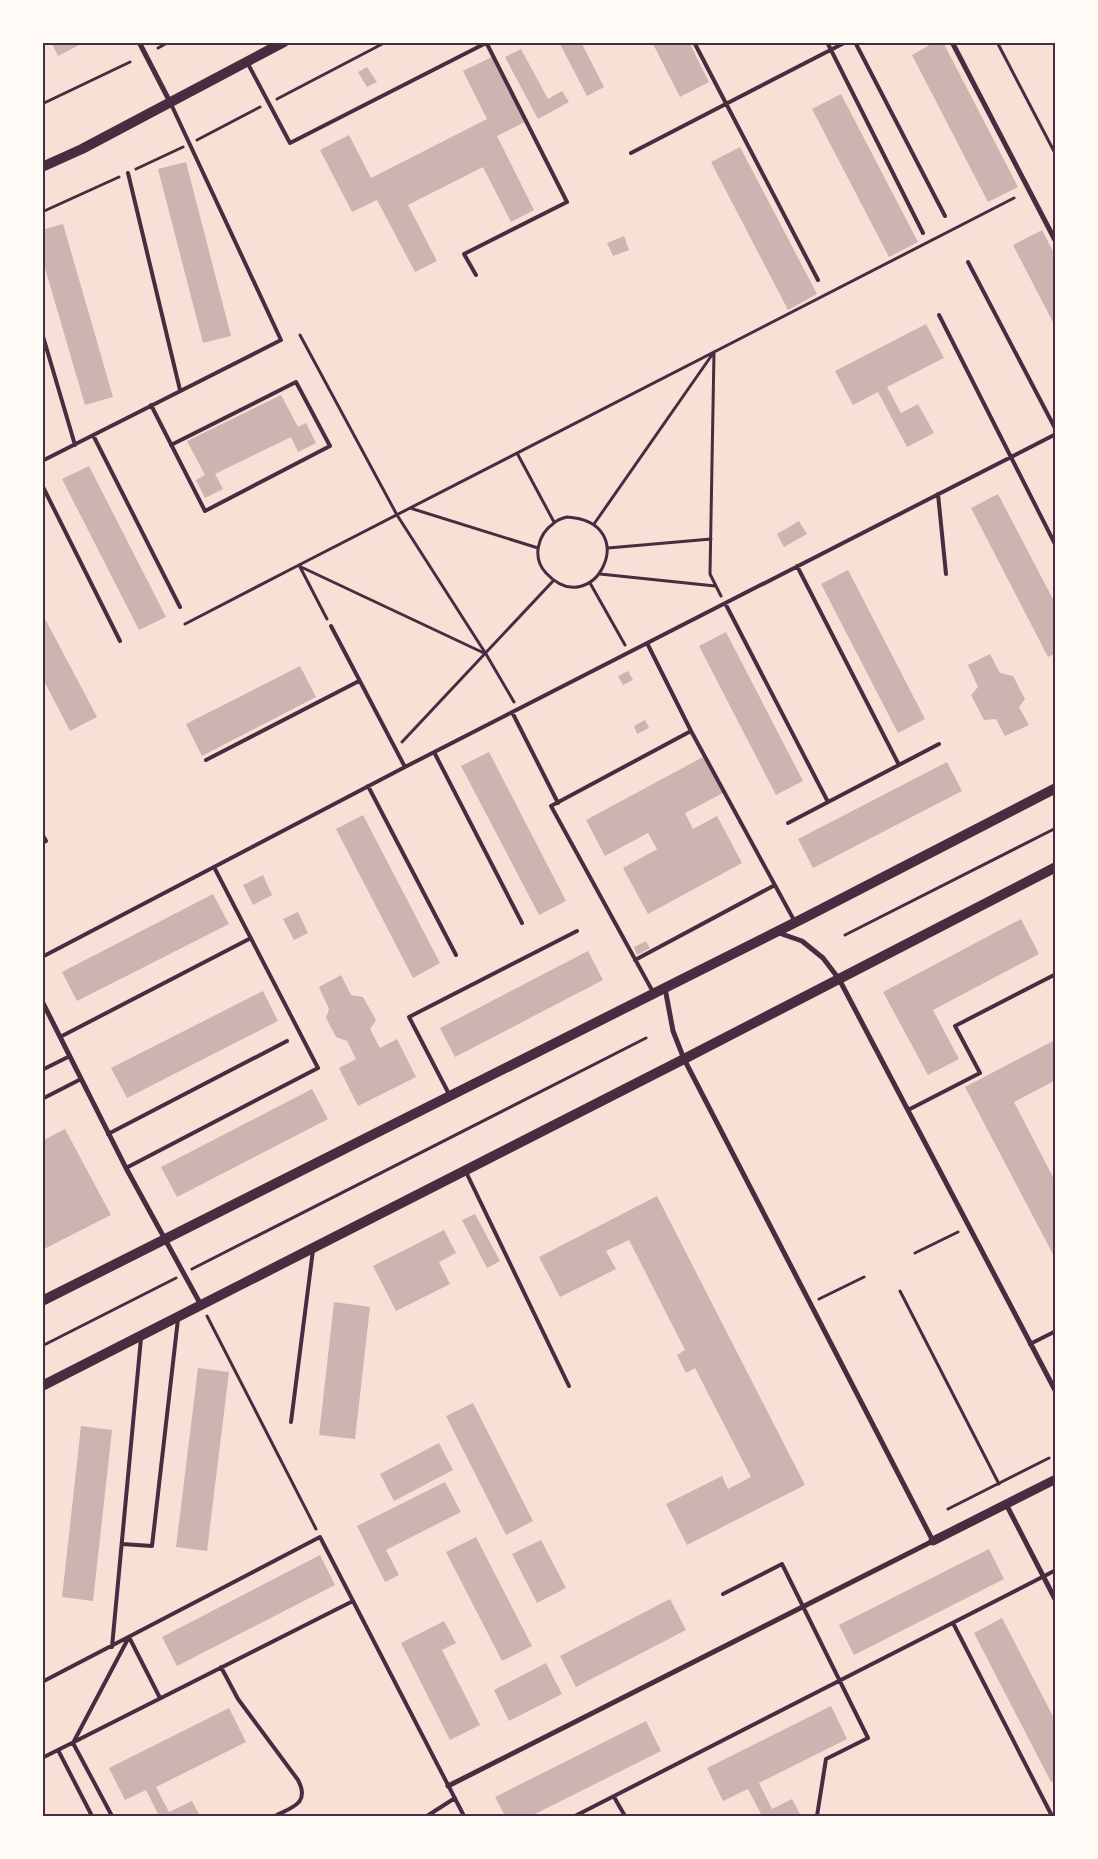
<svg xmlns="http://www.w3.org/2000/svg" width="1098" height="1859" viewBox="0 0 1098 1859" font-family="'Work Sans',sans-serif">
	<rect width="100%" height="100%" fill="#f7e1d7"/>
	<path fill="#ccb4b1" d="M51,42h34l-27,14z
		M559,42h22l23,45 -17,9z
		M652,42h37l20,40 -29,15z
		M935,42h8l75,145 -30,15 -76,-147z
		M521,49l27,50 14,-8 7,11 -31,17 -33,-62z
		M492,57l33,65 -28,14 37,74 -23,12 -28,-55 -75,38 29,56 -22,11 -38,-72 -25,12 -32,-62 29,-15 22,43 116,-59 -24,-48z
		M367,67l10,15 -10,5 -9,-15z
		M841,94l77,148 -29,15 -77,-148z
		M740,147l77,147 -29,16 -77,-148z
		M186,162l45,174 -28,7 -45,-174z
		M63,224l50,173 -28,8 -43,-147v-28z
		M1042,230l14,27v71l-43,-83z
		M624,236l5,14 -16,6 -6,-13z
		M926,324l18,34 -57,29 14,26 17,-9 16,29 -27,14 -29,-55 -25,13 -18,-34z
		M281,395l17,32 8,-4 10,20 -18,9 -7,-15 -76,37 8,15 -18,9 -9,-18 9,-5 -18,-34z
		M89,466l77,151 -27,13 -77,-151z
		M998,494l58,111v48l-8,4 -77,-149z
		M799,521l8,13 -23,13 -7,-13z
		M848,570l77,149 -27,14 -77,-149z
		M42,613l55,104 -27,14 -28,-54z
		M726,632l77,149 -27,14 -77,-149z
		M990,654l10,19 13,3 12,23 -6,8 10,18 -24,11 -9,-17 -12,1 -13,-25 7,-8 -10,-22z
		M300,666l16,31 -114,59 -16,-32z
		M628,671l5,9 -10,5 -5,-9z
		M645,720l4,8 -12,6 -3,-8z
		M489,752l77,149 -27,14 -78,-149z
		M703,757l20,36 -38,20 8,16 24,-13 25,47 -94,51 -25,-46 34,-19 -9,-16 -43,23 -19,-36z
		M947,762l15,29 -149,77 -15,-29z
		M363,815l77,148 -27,15 -77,-149z
		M263,875l9,20 -19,10 -10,-20z
		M213,894l16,30 -152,77 -15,-29z
		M298,912l10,21 -14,7 -11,-21z
		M1021,919l18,35 -106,56 26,49 -31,16 -45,-83z
		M646,941l4,7 -13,7 -3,-8z
		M588,951l15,29 -148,77 -15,-29z
		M341,975l10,20 12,2 13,23 -6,9 10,19 17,-9 19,38 -58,29 -19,-38 17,-9 -9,-18 -11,-4 -10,-19 3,-9 -10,-22z
		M263,991l15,30 -151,77 -16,-30z
		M1055,1040l1,40 -42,22 42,81v77l-91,-173z
		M312,1089l16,30 -151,78 -16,-30z
		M65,1129l46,86 -69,35v-109z
		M657,1196l148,289 -118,60 -21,-41 56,-28 6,13 23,-12 -56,-109 -9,5 -9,-18 8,-5 -56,-110 -23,11 10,18 -56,28 -21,-40z
		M475,1214l25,47 -13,7 -25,-48z
		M444,1230l12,23 -17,9 11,22 -54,27 -23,-45z
		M334,1302l36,5 -15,132 -36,-4z
		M198,1368l31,4 -22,179 -31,-4z
		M473,1403l60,118 -27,14 -60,-119z
		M81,1426l31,4 -19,171 -31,-4z
		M439,1443l14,27 -59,31 -14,-27z
		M445,1482l16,30 -75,38 13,25 -14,7 -28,-56z
		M476,1537l56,109 -30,15 -56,-109z
		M541,1540l25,48 -29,15 -25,-49z
		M989,1549l15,30 -150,76 -15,-30z
		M320,1555l15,30 -158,81 -15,-29z
		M670,1599l16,31 -110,57 -16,-31z
		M1002,1618l54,104v58l-5,2 -77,-149z
		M444,1621l12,22 -14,7 38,75 -30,15 -49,-97z
		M546,1663l16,31 -53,27 -15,-31z
		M831,1706l16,33 -88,44 13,26 20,-10 9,17h-44l4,-2 -13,-25 -25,12 -16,-33z
		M229,1708l17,34 -90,45 13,25 23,-11 8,15h-41l-13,-26 -21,10 -16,-32z
		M646,1721l15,30 -130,65h-26l-10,-19z"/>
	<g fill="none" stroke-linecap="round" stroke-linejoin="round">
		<path stroke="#4a2c40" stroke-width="3" d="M997,42l59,113
			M158,48l11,-6
			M277,99l109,-57
			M42,104l88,-42
			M197,140l63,-33
			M136,169l47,-22
			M42,212l77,-35
			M300,335l97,180 89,139 28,48
			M714,352l-4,222 11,22
			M517,453l37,69
			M410,508l128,40
			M567,517c78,5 26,107 -21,56 -14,-15 -9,-38 8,-50 3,-3 9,-5 13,-6z
			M594,524l120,-172
			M608,548l103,-9
			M299,565l715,-367
			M299,566l187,88
			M600,574l115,12
			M590,583l35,62
			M185,624l114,-59 28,54
			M402,742l152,-162
			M845,935l211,-107
			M915,1253l43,-21
			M192,1269l454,-231
			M900,1291l99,193
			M819,1299l45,-22
			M207,1316l109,213
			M42,1346l134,-68
			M948,1509l101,-51"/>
		<path stroke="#4a2c40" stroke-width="4" d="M694,42l124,238
			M827,42l96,191
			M855,42l90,174
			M247,62l43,81 196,-100
			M631,153l215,-111
			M128,173l52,217
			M968,262l88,168
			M476,275l-12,-21 103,-52 -81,-160
			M939,315l117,231
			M42,333l33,112
			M151,405l54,106 125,-65 -34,-64 -125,63
			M93,435l87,172
			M42,461l239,-121 -110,-236
			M42,485l78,156
			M938,494l8,80
			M797,566l102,199
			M725,603l103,199
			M331,626l74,141
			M647,643l44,88
			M512,712l46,91
			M434,752l88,171
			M206,760l153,-79
			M368,786l88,169
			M788,823l151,-79
			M42,834l4,7 -4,2
			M42,957l363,-190 651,-333
			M635,960l140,-75
			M653,992l-102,-186 140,-75 104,191
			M60,1037l191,-99
			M42,1070l28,-14
			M449,1094l-40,-77 168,-86
			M42,1099l39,-20
			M908,1110l72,-37 -25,-47 101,-52
			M108,1134l179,-93
			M126,1168l192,-100 -104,-201
			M466,1172l103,214
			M1030,1344l26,-13
			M291,1422l22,-172
			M122,1544l30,2 26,-227
			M723,1594l59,-30 86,174 -42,21 -9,57
			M953,1623l99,193
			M112,1647l29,-309
			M221,1667l17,32 60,81c12,23 -5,27 -23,36
			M42,1682l278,-145 144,279
			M58,1750l295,-149
			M42,1758l16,-8 34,66
			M614,1797l11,19
			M112,1816l-39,-73 56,-106 31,61
			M427,1816l28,-18
			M575,1816l481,-246"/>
		<path stroke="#4a2c40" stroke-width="5" d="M139,42l31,60
			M952,42l104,200
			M776,932l26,9 21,17 16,21 217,413
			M42,1001l84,167 75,137
			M1006,1504l50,97
			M448,1786l485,-245 -249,-482 -11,-28 -8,-43"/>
		<path stroke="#4a2c40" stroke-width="9" d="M933,1541l123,-62"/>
		<path stroke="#4a2c40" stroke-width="10" d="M42,167l40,-18 202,-107
			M42,1301l764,-384 250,-129
			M42,1386l642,-327 372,-192"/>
	</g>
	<rect width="1098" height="1859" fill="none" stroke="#fffaf5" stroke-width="88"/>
	<rect x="44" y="44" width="1010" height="1771" fill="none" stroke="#4a2c40" stroke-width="2"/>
</svg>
